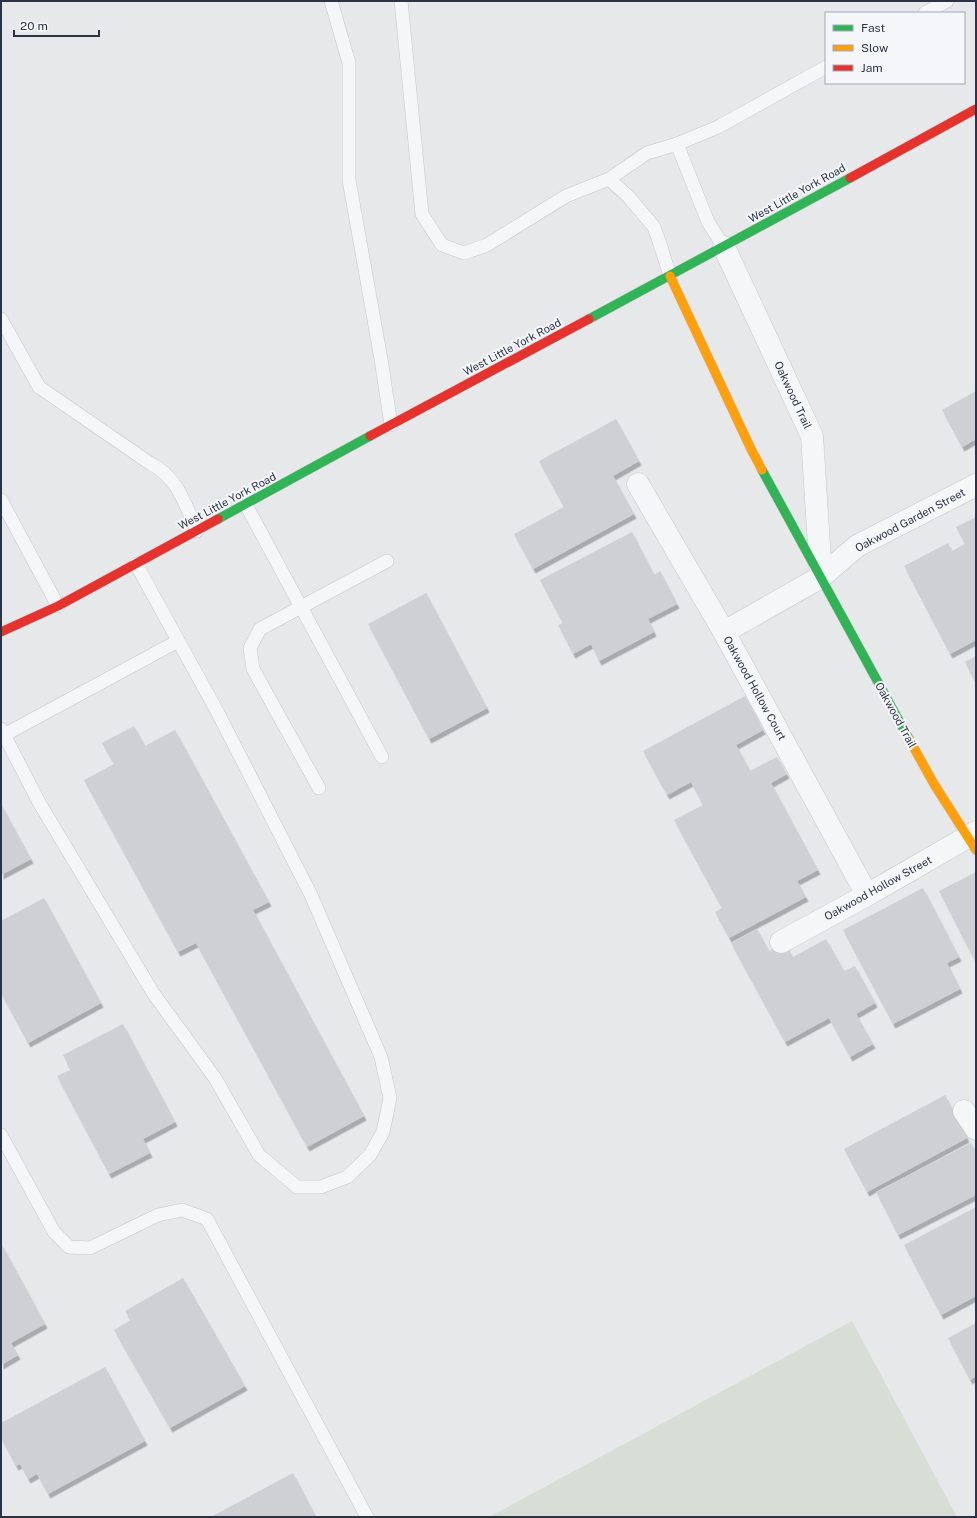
<svg xmlns="http://www.w3.org/2000/svg" width="977" height="1518" viewBox="0 0 977 1518" font-family="'Public Sans',sans-serif">
	<defs>
		<filter id="shadow"><feDropShadow dx="2.5" dy="4.5" stdDeviation="0" flood-color="#0004"/></filter>
	</defs>
	<rect width="100%" height="100%" fill="#e6e8ea"/>
	<path fill="#d6ded6" d="M852,1321l105,196h-468z"/>
	<path fill="#ced0d3" filter="url(#shadow)" d="M976,391v48l-14,8 -20,-37z
		M616,419l23,42 -26,15 21,38 -101,55 -19,-35 50,-27 -25,-46z
		M976,517v123l-26,14 -46,-88 44,-23 4,8 13,-7 -9,-17z
		M632,532l22,43 6,-4 17,33 -29,15 6,13 -55,29 -8,-17 -18,10 -15,-29 5,-2 -23,-43z
		M426,593l61,115 -58,31 -61,-115z
		M976,656v28l-11,-22z
		M745,696l18,34 -27,15 14,26 27,-14 10,17 -16,9 47,87 -21,11 9,16 -77,41 -14,-26 7,-4 -48,-88 29,-15 -12,-23 -24,13 -24,-44z
		M134,726l11,20 30,-16 94,172 -16,8 111,206 -57,31 -111,-204 -18,9 -94,-172 30,-16 -12,-21z
		M1,804l30,55 -30,16z
		M976,872v91l-37,-72z
		M923,888l36,69 -12,6 13,26 -67,35 -50,-94z
		M44,898l57,105 -73,40 -27,-50v-72z
		M757,929l12,22 16,-8 8,14 33,-18 18,32 11,-5 20,37 -19,11 17,30 -23,13 -21,-39 -44,24 -54,-99z
		M123,1024l52,98 -32,17 7,14 -41,21 -52,-98 13,-6 -7,-15z
		M945,1095l22,43 -100,54 -23,-43z
		M971,1143l5,9v43l-78,40 -22,-43z
		M976,1207v89l-35,19 -37,-70z
		M1,1243l44,81 -34,19 7,12 -17,10z
		M183,1278l62,108 -75,42 -56,-98 17,-10 -6,-9z
		M976,1323v53l-6,4 -22,-42z
		M105,1367l40,74 -97,53 -11,-20 -9,5 -8,-15 -4,2 -15,-28v-15z
		M293,1473l23,44h-105z"/>
	<g fill="none" stroke-linecap="round" stroke-linejoin="round">
		<defs>
			<path id="lane" d="M331,1l18,62v117l32,179 10,66
				M401,1l21,213 20,31 22,8 23,-8 79,-49 43,-17 38,-26 30,-9 41,-17 108,-60
				M925,13l22,-12
				M677,144l31,78 16,25
				M609,179l19,17 26,31 7,20 9,29
				M1,319l38,68 112,77c26,12 35,42 46,67
				M1,500l57,106
				M246,505l136,252
				M1,729l39,75 113,189 62,85 44,77 38,32h24l26,-10 23,-22 13,-23 7,-34 -9,-41 -70,-162 -93,-182 -82,-149
				M4,735l174,-94
				M319,788l-66,-119 -3,-21 10,-19 127,-68
				M1,1135l53,97 15,15 21,1 68,-33 24,-5 25,9 160,298"/>
			<path id="street" d="M724,247l88,189 9,141
				M638,484l86,148 143,263
				M724,632l97,-55 36,-31 119,-61
				M781,942l86,-47 109,-63
				M964,1111l12,18"/>
			<path id="fast" d="M589,319l261,-141
				M762,470l147,269
				M218,519l152,-83"/>
			<path id="slow" d="M670,276l81,173 11,21
				M909,739l25,45 42,66"/>
			<path id="jam" d="M850,178l126,-69
				M370,436l219,-117
				M1,632l57,-26 160,-87"/>
		</defs>
		<use href="#lane" stroke="#c4c6c8" stroke-width="14"/>
		<use href="#street" stroke="#c4c6c8" stroke-width="23"/>
		<use href="#fast" stroke="#c4c6c8" stroke-width="10"/>
		<use href="#slow" stroke="#c4c6c8" stroke-width="10"/>
		<use href="#jam" stroke="#c4c6c8" stroke-width="10"/>
		<use href="#lane" stroke="#f5f6f7" stroke-width="13"/>
		<use href="#street" stroke="#f5f6f7" stroke-width="22"/>
		<use href="#fast" stroke="#30b455" stroke-width="9"/>
		<use href="#slow" stroke="#ff9f0a" stroke-width="9"/>
		<use href="#jam" stroke="#e5322d" stroke-width="9"/>
	</g>
	<g text-anchor="middle" dominant-baseline="central" stroke-width="4" stroke-linejoin="round" paint-order="stroke">
		<g font-size="11" fill="#2b3445" stroke="#f4f6f9">
			<text transform="translate(797 193) rotate(-29)">West Little York Road</text>
			<text transform="translate(512 347) rotate(-28)">West Little York Road</text>
			<text transform="translate(793 395) rotate(65)">Oakwood Trail</text>
			<text transform="translate(227 501) rotate(-28)">West Little York Road</text>
			<text transform="translate(910 520) rotate(-28)">Oakwood Garden Street</text>
			<text transform="translate(755 688) rotate(61)">Oakwood Hollow Court</text>
			<text transform="translate(896 715) rotate(61)">Oakwood Trail</text>
			<text transform="translate(878 888) rotate(-29)">Oakwood Hollow Street</text>
		</g>
	</g>
	<rect width="977" height="1518" fill="none" stroke="#2b3445" stroke-width="4"/>
	<rect x="825" y="12" width="140" height="72" fill="#f4f6f9" stroke="#a4a8b1"/>
	<rect x="833" y="25" width="20" height="6" fill="#30b455" stroke="#a4a8b1"/>
	<text x="861" y="32" font-size="12" fill="#2b3445">Fast</text>
	<rect x="833" y="45" width="20" height="6" fill="#ff9f0a" stroke="#a4a8b1"/>
	<text x="861" y="52" font-size="12" fill="#2b3445">Slow</text>
	<rect x="833" y="65" width="20" height="6" fill="#e5322d" stroke="#a4a8b1"/>
	<text x="861" y="72" font-size="12" fill="#2b3445">Jam</text>
	<path d="M14 30v6h85v-6" fill="none" stroke="#2b3445" stroke-width="2"/>
	<text x="20" y="30" font-size="12" fill="#2b3445" stroke="#f4f6f9" stroke-width="3" paint-order="stroke">20 m</text>
</svg>
